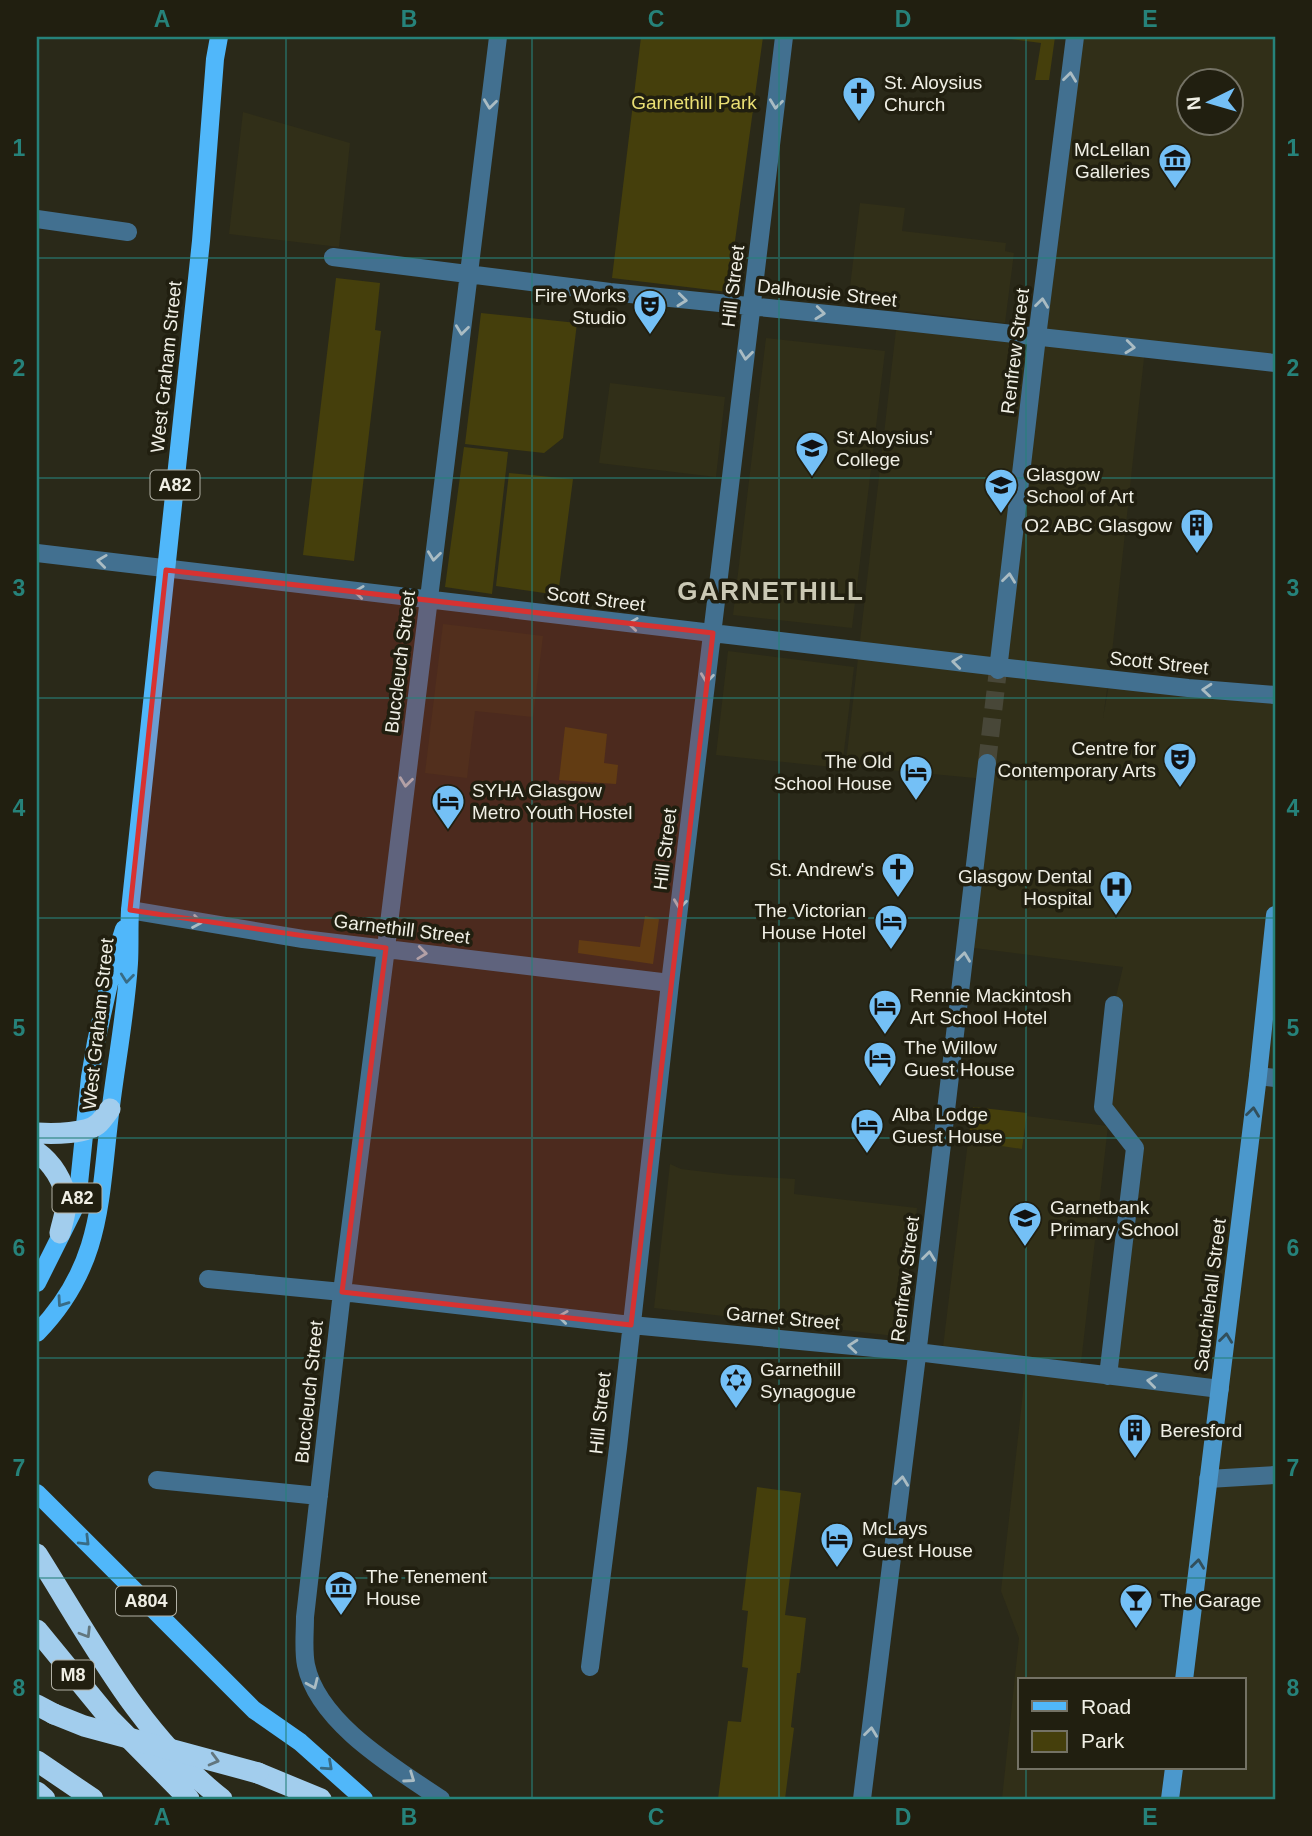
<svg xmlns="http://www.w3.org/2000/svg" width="1312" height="1836" viewBox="0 0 1312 1836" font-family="Helvetica,sans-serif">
	<rect width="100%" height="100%" fill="#2a2919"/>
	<path fill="#312f18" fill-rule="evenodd" d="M1075,37h200v325l-130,-13 -33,304 -9,65 7,-39 165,16v1104h-273l17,-161 -18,-47 25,-226 81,11 28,-228 -32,-41 11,-102 9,-38 -157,-20 19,-168 -137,-13 -2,-4 51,-441 140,15zM1190,80h42v42h-42zM1020,1680h224v88h-224z
		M243,112l107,31 -11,104 -110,-13z
		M860,203l45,5 -3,23 104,12 -1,8 9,2 -9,70 -157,-19z
		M766,338l119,13 -33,277 -119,-13z
		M610,383l115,14 -9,80 -117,-14z
		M443,624l100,12 -10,81 -58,-6 -8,67 -42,-5z
		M728,651l126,16 -12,101 -126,-13z
		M1027,1116l81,10 -27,237 -138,-16 25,-206 54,7z
		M670,1164l11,5 50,6 64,4 -1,15 123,14 -14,129 -249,-29z"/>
	<path fill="#453f0c" d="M641,37h122l-35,255 -116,-14z
		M1011,37h44l-6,43h-14l6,-37 -30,-4z
		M336,278l44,5 -5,47 6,1 -27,230 -51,-6z
		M481,313l96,10 -14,115 -19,15 -79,-9z
		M464,447l44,5 -16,142 -47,-7z
		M509,473l64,6 -15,116 -62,-9z
		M565,727l42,7 -3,29 14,2 -2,19 -57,-4z
		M645,916l14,3 -6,45 -75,-11 1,-13 61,7z
		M973,1107l54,6 -5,36 -54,-8z
		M757,1487l44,6 -16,122 21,3 -6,55h-3l-6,54 3,1 -9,71h-67l10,-78 13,1 7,-54 -6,-1 6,-56 -6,-1z"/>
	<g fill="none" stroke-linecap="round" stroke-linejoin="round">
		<path stroke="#484738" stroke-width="18" stroke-dasharray="18 9" stroke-linecap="butt" d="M987,763l11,-93"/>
		<path stroke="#427090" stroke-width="18" d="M37,219l91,13
			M333,257l277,35 287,29 378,42
			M37,553l962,114 189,21 87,7
			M998,670l39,-333 38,-300
			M130,910l173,29 367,44
			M1258,1076l17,2
			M208,1279l134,13 289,33 286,27 303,37
			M1108,1376l27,-228 -32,-41 11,-102
			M1208,1479l67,-4
			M157,1480l162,16
			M590,1667l28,-219 52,-465 114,-946
			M441,1799c-46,-31 -123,-76 -135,-134 -3,-15 -1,-32 -1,-48l37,-325 44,-344 112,-911
			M862,1799l54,-435 71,-601"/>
		<path stroke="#4b98cc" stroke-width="18" d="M1184,1680l74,-604 17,-161
			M1170,1799l4,-31"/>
		<path stroke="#50b7fa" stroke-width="18" d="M37,1283l40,-80 13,-126 6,-35 18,-81 10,-32
			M37,1333c68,-70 62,-138 74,-227 6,-48 15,-95 18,-143 1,-17 0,-35 1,-53l71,-669 14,-182 4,-22
			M37,1493l217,217 46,32 64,57"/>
		<path stroke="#a2cded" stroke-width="21" d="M37,1133c16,1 51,1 62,-10 4,-4 8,-10 11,-14
			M37,1152c15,11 27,29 29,48 1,10 -4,23 -6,33
			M37,1554c55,87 103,181 185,245
			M37,1630l73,89 79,80
			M37,1705l17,9
			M37,1761l56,38
			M258,1773l63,26
			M37,1792l8,7"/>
		<path stroke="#a2cded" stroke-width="21" d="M54,1714l30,12 174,47"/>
	</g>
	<defs><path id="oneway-chevron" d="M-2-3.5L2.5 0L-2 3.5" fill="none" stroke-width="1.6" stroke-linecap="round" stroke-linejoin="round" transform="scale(1.75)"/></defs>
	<g stroke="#aabcc3">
		<use href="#oneway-chevron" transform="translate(1070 77) rotate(-83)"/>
		<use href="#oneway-chevron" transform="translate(490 104) rotate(97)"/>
		<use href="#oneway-chevron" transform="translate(776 104) rotate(97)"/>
		<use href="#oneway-chevron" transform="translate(682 300) rotate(6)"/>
		<use href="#oneway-chevron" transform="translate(1042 303) rotate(-83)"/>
		<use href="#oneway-chevron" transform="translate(820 313) rotate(6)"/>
		<use href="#oneway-chevron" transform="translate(462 330) rotate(97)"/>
		<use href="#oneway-chevron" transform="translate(1130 347) rotate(6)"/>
		<use href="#oneway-chevron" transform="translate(746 355) rotate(97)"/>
		<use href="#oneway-chevron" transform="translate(434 556) rotate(97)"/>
		<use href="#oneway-chevron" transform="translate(102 561) rotate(-173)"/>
		<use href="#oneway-chevron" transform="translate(1009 578) rotate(-83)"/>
		<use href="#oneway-chevron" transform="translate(359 592) rotate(-173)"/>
		<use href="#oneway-chevron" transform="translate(633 624) rotate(-173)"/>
		<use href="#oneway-chevron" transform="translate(957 662) rotate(-173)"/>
		<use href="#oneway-chevron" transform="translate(707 678) rotate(97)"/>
		<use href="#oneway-chevron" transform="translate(1207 690) rotate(-175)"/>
		<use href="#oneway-chevron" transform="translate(406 782) rotate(97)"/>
		<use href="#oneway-chevron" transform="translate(680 904) rotate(97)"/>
		<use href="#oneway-chevron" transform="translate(197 922) rotate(10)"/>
		<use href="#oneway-chevron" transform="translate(422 953) rotate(7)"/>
		<use href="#oneway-chevron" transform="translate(964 957) rotate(-83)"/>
		<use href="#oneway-chevron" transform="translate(929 1256) rotate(-83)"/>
		<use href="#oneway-chevron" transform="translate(563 1317) rotate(-173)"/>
		<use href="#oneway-chevron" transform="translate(853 1346) rotate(-175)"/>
		<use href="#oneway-chevron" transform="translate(1152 1381) rotate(-173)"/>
		<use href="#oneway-chevron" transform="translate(902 1481) rotate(-83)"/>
		<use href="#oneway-chevron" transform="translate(313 1684) rotate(66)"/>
		<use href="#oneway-chevron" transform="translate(871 1732) rotate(-83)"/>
		<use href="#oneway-chevron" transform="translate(410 1778) rotate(35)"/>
	</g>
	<g stroke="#386b85">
		<use href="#oneway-chevron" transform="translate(127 978) rotate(96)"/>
		<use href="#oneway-chevron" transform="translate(62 1302) rotate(125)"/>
		<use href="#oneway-chevron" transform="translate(85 1541) rotate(45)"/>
		<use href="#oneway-chevron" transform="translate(328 1766) rotate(42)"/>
	</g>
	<g stroke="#324f5b">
		<use href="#oneway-chevron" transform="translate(1253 1112) rotate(-83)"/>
		<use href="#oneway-chevron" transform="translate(1226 1338) rotate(-83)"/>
		<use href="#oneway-chevron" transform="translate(1198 1564) rotate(-83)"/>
	</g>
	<g stroke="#62767e">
		<use href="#oneway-chevron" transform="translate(86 1633) rotate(58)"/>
		<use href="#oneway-chevron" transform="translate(214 1760) rotate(15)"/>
	</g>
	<path fill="#d73231" fill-opacity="0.2" stroke="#d73231" stroke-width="5" stroke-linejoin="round" d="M166,570l547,63 -82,692 -289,-33 44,-344 -256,-38z"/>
	<path fill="none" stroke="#26827a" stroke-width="2" stroke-opacity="0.55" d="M286,37v1762M532,37v1762M779,37v1762M1026,37v1643M37,258h1238M37,478h1238M37,698h1238M37,918h1238M37,1138h1238M37,1358h1238M37,1578h1238M1026,1768v31"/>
	<defs>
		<symbol id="church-pin" viewBox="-11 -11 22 30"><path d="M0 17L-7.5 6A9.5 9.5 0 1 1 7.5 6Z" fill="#74c0f6" stroke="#211f10"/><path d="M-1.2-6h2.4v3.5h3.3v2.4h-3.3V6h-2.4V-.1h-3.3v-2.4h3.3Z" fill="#111"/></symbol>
		<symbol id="museum-pin" viewBox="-11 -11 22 30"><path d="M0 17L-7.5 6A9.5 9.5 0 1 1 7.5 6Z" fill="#74c0f6" stroke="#211f10"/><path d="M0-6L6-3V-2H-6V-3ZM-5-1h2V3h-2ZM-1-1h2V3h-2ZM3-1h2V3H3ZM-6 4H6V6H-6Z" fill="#111"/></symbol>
		<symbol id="theatre-pin" viewBox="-11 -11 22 30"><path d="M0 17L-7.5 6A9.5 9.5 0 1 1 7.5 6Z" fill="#74c0f6" stroke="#211f10"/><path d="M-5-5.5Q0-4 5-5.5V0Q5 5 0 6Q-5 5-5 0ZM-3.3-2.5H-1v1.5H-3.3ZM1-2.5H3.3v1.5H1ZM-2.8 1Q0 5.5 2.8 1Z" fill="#111"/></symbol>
		<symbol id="school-pin" viewBox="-11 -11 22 30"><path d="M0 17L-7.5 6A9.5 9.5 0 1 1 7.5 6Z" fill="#74c0f6" stroke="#211f10"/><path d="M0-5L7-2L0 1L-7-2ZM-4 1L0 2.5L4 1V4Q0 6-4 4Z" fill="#111"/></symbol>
		<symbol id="university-pin" viewBox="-11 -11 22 30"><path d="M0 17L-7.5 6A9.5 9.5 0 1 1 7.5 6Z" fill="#74c0f6" stroke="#211f10"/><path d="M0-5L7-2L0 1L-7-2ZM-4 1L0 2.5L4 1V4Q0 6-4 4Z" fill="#111"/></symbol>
		<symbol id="building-pin" viewBox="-11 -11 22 30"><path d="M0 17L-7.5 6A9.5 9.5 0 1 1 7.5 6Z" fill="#74c0f6" stroke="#211f10"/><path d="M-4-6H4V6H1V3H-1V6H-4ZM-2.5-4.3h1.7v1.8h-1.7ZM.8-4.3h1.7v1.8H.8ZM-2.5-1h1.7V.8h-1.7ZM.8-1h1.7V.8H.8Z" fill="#111"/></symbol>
		<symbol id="hotel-pin" viewBox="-11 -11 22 30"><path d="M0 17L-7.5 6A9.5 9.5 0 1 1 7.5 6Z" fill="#74c0f6" stroke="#211f10"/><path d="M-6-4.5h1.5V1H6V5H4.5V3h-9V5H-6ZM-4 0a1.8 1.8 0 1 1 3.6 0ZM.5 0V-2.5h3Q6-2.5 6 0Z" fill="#111"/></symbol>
		<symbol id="hospital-pin" viewBox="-11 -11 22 30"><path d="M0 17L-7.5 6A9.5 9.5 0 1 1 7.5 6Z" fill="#74c0f6" stroke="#211f10"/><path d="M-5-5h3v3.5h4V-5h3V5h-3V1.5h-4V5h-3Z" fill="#111"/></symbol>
		<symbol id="synagogue-pin" viewBox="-11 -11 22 30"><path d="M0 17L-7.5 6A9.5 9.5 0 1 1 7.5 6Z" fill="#74c0f6" stroke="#211f10"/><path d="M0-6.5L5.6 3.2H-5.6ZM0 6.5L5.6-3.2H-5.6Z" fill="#111"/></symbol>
		<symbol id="bar-pin" viewBox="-11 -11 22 30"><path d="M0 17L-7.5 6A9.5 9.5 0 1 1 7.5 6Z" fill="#74c0f6" stroke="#211f10"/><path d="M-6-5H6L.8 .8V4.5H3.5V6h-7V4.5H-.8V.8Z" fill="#111"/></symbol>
	</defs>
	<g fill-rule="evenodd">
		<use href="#church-pin" x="840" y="74" width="38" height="52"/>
		<use href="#museum-pin" x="1156" y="141" width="38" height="52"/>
		<use href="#theatre-pin" x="631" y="287" width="38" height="52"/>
		<use href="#school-pin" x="793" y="429" width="38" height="52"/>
		<use href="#university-pin" x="982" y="466" width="38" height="52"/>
		<use href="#building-pin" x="1178" y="506" width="38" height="52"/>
		<use href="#theatre-pin" x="1161" y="740" width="38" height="52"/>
		<use href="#hotel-pin" x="897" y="753" width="38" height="52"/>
		<use href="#hotel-pin" x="429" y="782" width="38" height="52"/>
		<use href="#church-pin" x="879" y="850" width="38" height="52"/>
		<use href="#hospital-pin" x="1097" y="868" width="38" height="52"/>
		<use href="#hotel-pin" x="872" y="902" width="38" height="52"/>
		<use href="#hotel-pin" x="866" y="987" width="38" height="52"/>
		<use href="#hotel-pin" x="861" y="1039" width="38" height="52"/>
		<use href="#hotel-pin" x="848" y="1106" width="38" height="52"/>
		<use href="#school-pin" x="1006" y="1199" width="38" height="52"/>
		<use href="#synagogue-pin" x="717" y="1361" width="38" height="52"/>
		<use href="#building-pin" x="1116" y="1411" width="38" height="52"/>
		<use href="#hotel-pin" x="818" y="1520" width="38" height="52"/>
		<use href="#museum-pin" x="322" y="1568" width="38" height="52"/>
		<use href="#bar-pin" x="1117" y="1581" width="38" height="52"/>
	</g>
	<g text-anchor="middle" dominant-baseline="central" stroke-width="7" stroke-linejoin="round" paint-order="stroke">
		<g fill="#211f10" stroke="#b2b1a5" stroke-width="2">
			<rect x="150.5" y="470.5" width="49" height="29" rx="5"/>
			<rect x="52.5" y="1183.5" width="49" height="29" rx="5"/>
			<rect x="116" y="1586.5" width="60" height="29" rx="5"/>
			<rect x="52" y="1660.5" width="42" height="29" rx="5"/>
		</g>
		<g font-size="18" font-weight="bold" fill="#f0efe5">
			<text x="175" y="485">A82</text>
			<text x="77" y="1198">A82</text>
			<text x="146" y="1601">A804</text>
			<text x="73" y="1675">M8</text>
		</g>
		<g font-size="19" fill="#f0efe5" stroke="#211f10" text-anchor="start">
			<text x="884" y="82">St. Aloysius<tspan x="884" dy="22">Church</tspan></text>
			<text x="1150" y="149" text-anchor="end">McLellan<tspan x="1150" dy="22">Galleries</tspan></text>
			<text x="626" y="295" text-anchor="end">Fire Works<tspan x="626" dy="22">Studio</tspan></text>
			<text x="836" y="437">St Aloysius'<tspan x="836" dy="22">College</tspan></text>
			<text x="1026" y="474">Glasgow<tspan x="1026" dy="22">School of Art</tspan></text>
			<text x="1172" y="525" text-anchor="end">O2 ABC Glasgow</text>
			<text x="1156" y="748" text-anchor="end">Centre for<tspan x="1156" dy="22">Contemporary Arts</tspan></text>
			<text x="892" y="761" text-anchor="end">The Old<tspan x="892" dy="22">School House</tspan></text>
			<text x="472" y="790">SYHA Glasgow<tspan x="472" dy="22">Metro Youth Hostel</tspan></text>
			<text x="874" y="869" text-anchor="end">St. Andrew's</text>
			<text x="1092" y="876" text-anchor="end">Glasgow Dental<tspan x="1092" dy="22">Hospital</tspan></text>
			<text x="866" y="910" text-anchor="end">The Victorian<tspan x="866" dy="22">House Hotel</tspan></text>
			<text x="910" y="995">Rennie Mackintosh<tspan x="910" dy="22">Art School Hotel</tspan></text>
			<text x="904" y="1047">The Willow<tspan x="904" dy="22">Guest House</tspan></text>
			<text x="892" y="1114">Alba Lodge<tspan x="892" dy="22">Guest House</tspan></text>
			<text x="1050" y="1207">Garnetbank<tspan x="1050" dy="22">Primary School</tspan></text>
			<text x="760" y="1369">Garnethill<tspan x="760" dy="22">Synagogue</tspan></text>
			<text x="1160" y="1430">Beresford</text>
			<text x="862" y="1528">McLays<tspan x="862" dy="22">Guest House</tspan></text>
			<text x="366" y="1576">The Tenement<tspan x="366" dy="22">House</tspan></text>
			<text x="1160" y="1600">The Garage</text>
		</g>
		<g font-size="19" fill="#eadf73" stroke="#211f10">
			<text x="694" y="102">Garnethill Park</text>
		</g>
		<g font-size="19" fill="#f0efe5" stroke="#211f10">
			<text transform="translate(733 286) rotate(-83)">Hill Street</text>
			<text transform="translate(827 293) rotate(6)">Dalhousie Street</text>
			<text transform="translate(1015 351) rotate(-83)">Renfrew Street</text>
			<text transform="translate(166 367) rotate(-84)">West Graham Street</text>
			<text transform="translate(596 599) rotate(7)">Scott Street</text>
			<text transform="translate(400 662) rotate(-83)">Buccleuch Street</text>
			<text transform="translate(1159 663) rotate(6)">Scott Street</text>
			<text transform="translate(665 849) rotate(-83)">Hill Street</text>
			<text transform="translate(402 929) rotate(7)">Garnethill Street</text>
			<text transform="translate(98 1024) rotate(-84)">West Graham Street</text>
			<text transform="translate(905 1279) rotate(-83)">Renfrew Street</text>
			<text transform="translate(1210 1295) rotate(-83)">Sauchiehall Street</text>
			<text transform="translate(783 1318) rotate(5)">Garnet Street</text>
			<text transform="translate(309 1392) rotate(-84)">Buccleuch Street</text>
			<text transform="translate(600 1413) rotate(-84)">Hill Street</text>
		</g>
		<g font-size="26" font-weight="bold" letter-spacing="2" fill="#cbc9b5" stroke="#211f10">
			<text x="771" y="591">GARNETHILL</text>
		</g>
	</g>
	<rect width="1312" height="1836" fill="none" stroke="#211f10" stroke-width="77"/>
	<rect x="1018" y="1678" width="228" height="91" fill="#211f10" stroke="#747265" stroke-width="2"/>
	<rect x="1032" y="1701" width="35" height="10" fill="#50b7fa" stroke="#747265" stroke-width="2"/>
	<text x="1081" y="1714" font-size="21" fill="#f0efe5">Road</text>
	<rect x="1032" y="1731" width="35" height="21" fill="#453f0c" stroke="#747265" stroke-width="2"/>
	<text x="1081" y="1748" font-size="21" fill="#f0efe5">Park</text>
	<g transform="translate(1210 102) rotate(265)"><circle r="33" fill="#211f10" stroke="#747265" stroke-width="2"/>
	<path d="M0-5L12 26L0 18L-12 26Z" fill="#74c0f6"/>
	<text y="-10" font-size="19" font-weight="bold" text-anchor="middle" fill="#f0efe5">N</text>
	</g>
	<rect x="38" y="38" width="1236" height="1760" fill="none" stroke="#26827a" stroke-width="2.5"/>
	<g font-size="23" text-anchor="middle" font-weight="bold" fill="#26827a">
		<text x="162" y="27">A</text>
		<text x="409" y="27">B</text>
		<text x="656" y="27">C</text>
		<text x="903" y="27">D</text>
		<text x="1150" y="27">E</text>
		<text x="19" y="156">1</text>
		<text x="1293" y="156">1</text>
		<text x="19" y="376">2</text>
		<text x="1293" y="376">2</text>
		<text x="19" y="596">3</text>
		<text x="1293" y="596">3</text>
		<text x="19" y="816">4</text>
		<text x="1293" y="816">4</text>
		<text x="19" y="1036">5</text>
		<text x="1293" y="1036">5</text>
		<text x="19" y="1256">6</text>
		<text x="1293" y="1256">6</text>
		<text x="19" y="1476">7</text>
		<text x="1293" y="1476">7</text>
		<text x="19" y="1696">8</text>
		<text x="1293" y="1696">8</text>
		<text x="162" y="1825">A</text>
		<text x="409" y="1825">B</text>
		<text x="656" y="1825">C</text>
		<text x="903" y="1825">D</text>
		<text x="1150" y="1825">E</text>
	</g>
</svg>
